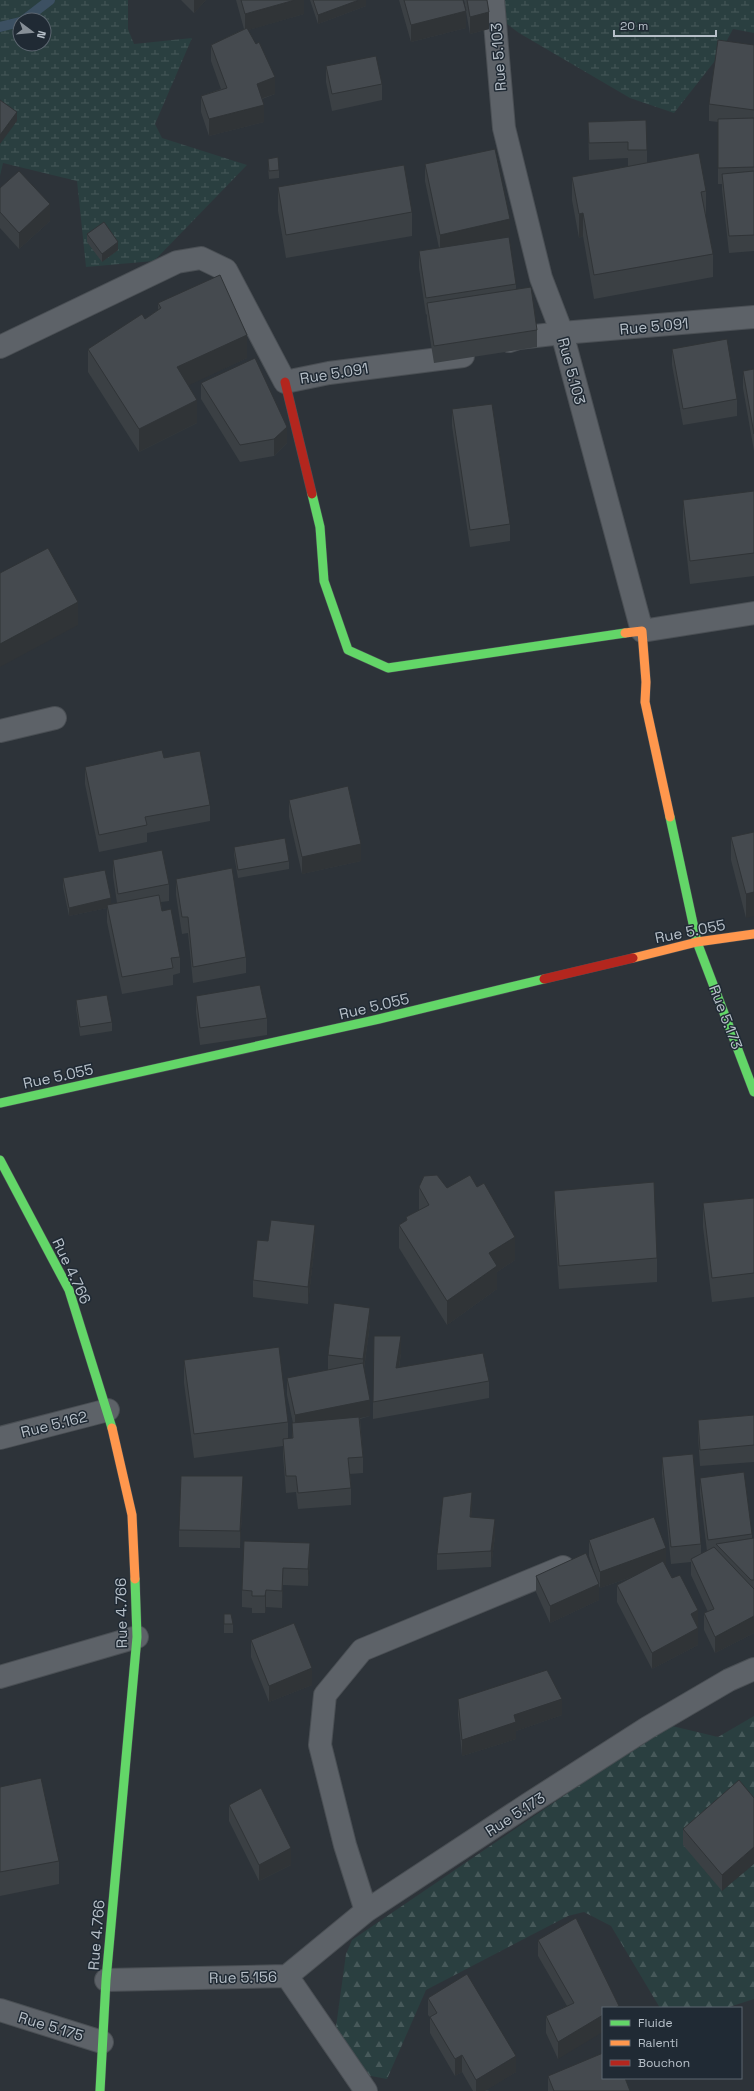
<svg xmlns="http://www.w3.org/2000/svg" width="754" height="2091" viewBox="0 0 754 2091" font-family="'Space Grotesk',sans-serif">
	<defs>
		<pattern id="forest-firs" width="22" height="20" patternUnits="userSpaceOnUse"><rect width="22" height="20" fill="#2a3f40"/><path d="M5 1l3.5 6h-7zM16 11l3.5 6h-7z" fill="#47595a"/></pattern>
		<pattern id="wetland-marsh" width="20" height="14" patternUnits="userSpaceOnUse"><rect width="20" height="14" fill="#2a3f40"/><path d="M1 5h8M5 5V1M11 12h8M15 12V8" fill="none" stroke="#47595a"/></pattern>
	</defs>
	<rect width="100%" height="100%" fill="#2d3339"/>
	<path fill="url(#forest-firs)" d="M754,1716v283l-28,9h-66l-49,-82 -27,-14 -16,4 -142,74 -39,89 -32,-6 -20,-39 11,-80 6,-14 316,-215 50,12z"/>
	<path fill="url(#wetland-marsh)" fill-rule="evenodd" d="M0,0h128v29l6,15 58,-6 -37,86 7,14 85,27 -93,96 -68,6 -9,-86 -74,-18 -3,13zM20,20h24v24h-24z
		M501,0h253v33l-21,-4 -15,28 -44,56 -44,-15 -111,-65 -12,-9z"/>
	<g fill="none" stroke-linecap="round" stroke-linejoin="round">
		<path stroke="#3c5062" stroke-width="10" d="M24,20l26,-20
			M0,27l20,-5"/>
		<defs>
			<path id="street" d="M493,0l11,128 37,150 21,55 80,298 112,-18
				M509,341l9,-3 44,-5 192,-16
				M0,347l177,-85 24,-4 25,12 59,112 44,-9 134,-17
				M0,731l55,-13
				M0,1438l108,-28
				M0,1677l137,-40
				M366,1911l-21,-66 -25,-100 5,-50 37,-45 201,-83
				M287,1976l79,-65 161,-106 120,-77 82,-48 25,-11
				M287,1976l79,115
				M106,1980l181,-4
				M0,2010l102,32"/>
			<path id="fast" d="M312,494l8,33 4,54 24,69 40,18 237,-35
				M670,817l27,125 57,150
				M0,1103l379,-84 165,-40
				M0,1160l69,130 43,138
				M100,2091l6,-111 31,-343 -2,-58"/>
			<path id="slow" d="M625,633l17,-2 4,51 -1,20 25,115
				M633,958l64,-16 57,-8
				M112,1428l20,87 3,64"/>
			<path id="jam" d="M285,382l27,112
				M544,979l89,-21"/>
		</defs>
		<use href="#street" stroke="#4a4f54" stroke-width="24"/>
		<use href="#fast" stroke="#4a4f54" stroke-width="10"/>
		<use href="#slow" stroke="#4a4f54" stroke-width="10"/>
		<use href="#jam" stroke="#4a4f54" stroke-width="10"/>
		<use href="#street" stroke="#5d6268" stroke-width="22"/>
		<use href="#fast" stroke="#63d668" stroke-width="9"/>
		<use href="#slow" stroke="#ff974d" stroke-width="9"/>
		<use href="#jam" stroke="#b3261e" stroke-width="9"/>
	</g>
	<path fill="#3b4044" d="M181,0h25l-12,13z
		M236,0h68v14l-56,16 27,64 -13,5 2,23 -55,14 -8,-24v-16l20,-7 -10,-28v-16l33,-16z
		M310,0h56v6l-48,18z
		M399,0h64l3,28 -55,14z
		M464,0h23l2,29 -19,5z
		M754,45v206l-25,2 -7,-63v-6h-4v-62l-9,-1v-17z
		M326,66l56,18v16l-50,11 -6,-29z
		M588,122l59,28v13l59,28v23h-1l8,40v23l-119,22 -11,-63 -4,2 -7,-38v-23l56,-10v-9l-39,2z
		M268,159l11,11v8l-10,1 -1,-12z
		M425,164l85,72 -24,5 30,43v6l21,40v17l-103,16 -7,-43v-6l-1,1 -7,-47v-17l20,-3 -14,-67z
		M278,187l134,25v24l-126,22 -8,-47z
		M0,188l50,33 -31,28 -19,-21z
		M87,234l31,16 -16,12 -15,-20z
		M158,303l89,55 -59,27 9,38 -58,29 -51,-80v-23l57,-30 13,-9z
		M672,349l65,50v17l-54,9 -11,-60z
		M754,369v82l-11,-63v-17z
		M201,383l86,60 -13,13 -34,6 -39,-63z
		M452,409l58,115v17l-40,6 -18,-121z
		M754,491v85l-64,8 -7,-61v-23z
		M164,758l46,47v16l-63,12v9l-48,10 -14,-68v-17z
		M289,800l72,61 -59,13 -13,-57z
		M754,832l-8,86 -15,-58v-23z
		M234,847l55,14v8l-51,9 -4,-23z
		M113,860l56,24v17l-8,1 1,9 18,46v16l-7,2v10l-51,9 -15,-72v-14l-38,8 -6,-29v-9l48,27 6,-2 -4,-27z
		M176,879l70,78v16l-53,10 -5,-50 -6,1 -6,-39z
		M196,996l71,22v17l-67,10 -4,-33z
		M76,1000l36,22v9l-32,5 -4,-28z
		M419,1187l28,1 68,72 -18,12v17l-50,36 -48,-77v-23l7,-4v-4l13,-7z
		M554,1191l103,67v24l-98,7 -5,-75z
		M754,1198v99l-42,5 -9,-75v-24z
		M268,1241l47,1 -7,62 -55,-7v-17z
		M370,1324l-6,45 6,47 -10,3 3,38v16l-13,1 1,14v17l-53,4 -2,-17 -10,1 -3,-38v-9l-89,12 -10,-75v-23l104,62v17l4,-1v-15h1l-6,-28v-17l41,-8v-15z
		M401,1353l-2,15 90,13v17l-116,21v-17z
		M754,1415v47l-54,4 -2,-30v-16z
		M662,1457l39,87v10l6,-3 -7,-57v-16l52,56v4h2v95l-39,20 -11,-23v-17l4,-1 -17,-37v-13l-20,2 -9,-90z
		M243,1493l-3,55 -61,-1v-17z
		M472,1509l-1,8 24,19 -4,31 -54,3v-16z
		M589,1540l77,25h-1l33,62v18l-46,24 -35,-67v-17l18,-9 -35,12 -1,-2v14l-49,23 -14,-31v-16l59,-2 -6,-18z
		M310,1543v17l-2,26 -25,-1 -1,23 -16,-1 -1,6h-13v-5l-10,-1v-17z
		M224,1614l9,10v9h-9z
		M251,1640l61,45 -43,17 -18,-45z
		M458,1699l104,16 -46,16v8l-54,17 -4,-41z
		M739,1780l-17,111 -39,-46v-16z
		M0,1787l59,74v23l-59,12z
		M229,1805l62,60 -32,16 -30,-60z
		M538,1940l81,68 -61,51 -12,-26v-17l21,-10 -29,-50z
		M428,1998l88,74 -30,18 4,1h-17l-11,-19 -7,4 -25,-43v-16l-2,-2z
		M548,2076l82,15h-82z"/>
	<path fill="#303437" d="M194,0h12l-12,13z
		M295,0h9v14l-59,17v-17z
		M359,0h7v6l-48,18v-9z
		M466,11v17l-55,14v-17z
		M489,12v17l-19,5v-17z
		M275,77v17l-18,6v-16z
		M264,105v17l-55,14v-17z
		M17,112v9l-17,23v-9z
		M50,204v17l-31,28v-16z
		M583,213v23l-4,2v-24z
		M510,219v17l-70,15v-16z
		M118,242v8l-16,12v-8z
		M247,335v23l-70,33v-24z
		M197,400v23l-58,29v-23z
		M287,427v16l-13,13v-17z
		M78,602v23l-78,42v-23z
		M361,844v17l-59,13v-17z
		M754,892v24l-8,2v-24z
		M111,898v9l-4,-2v3l-38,8v-8z
		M315,1225v17l-7,62v-17z
		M515,1237v23l-18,12v17l-50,36v-24l42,-48z
		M370,1308v16l-7,51v-16z
		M401,1336v17l-5,32v-17z
		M370,1400v16l-75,16v-17z
		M243,1476v17l-3,55v-17z
		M472,1492v17l-2,24v-16z
		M495,1519v17l-4,31v-16z
		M310,1543v17l-2,26v-17z
		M666,1548v17l-66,23v-16z
		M283,1568v17l-1,23v-17z
		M599,1584v16l-49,23v-17z
		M266,1590v17l-1,6v-17z
		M698,1610v17l-7,4v-17z
		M754,1616v17l-39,20v-16z
		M698,1628v17l-46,24v-16z
		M312,1668v17l-43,17v-16z
		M562,1699v16l-46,16v8l-54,17v-16l52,-25z
		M754,1847v17l-32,27v-16z
		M291,1848v17l-32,16v-16z
		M603,2015v17l-45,27v-17z
		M462,2055v17l-7,4v-17z
		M516,2056v16l-31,19h-9v-11z"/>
	<path fill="#454a4f" stroke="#303437" d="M241,0h54l-50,14z
		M313,0h46l-41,15z
		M404,0h59l3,11 -55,14z
		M467,0h20l2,12 -19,5z
		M247,28l9,16 3,-2 16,35 -18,7 7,21 -55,14 -8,-23 26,-8 -16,-43z
		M718,40l36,5v65l-45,-6z
		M376,56l6,28 -50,10 -6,-28z
		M0,100l17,12 -17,23z
		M754,118v49l-36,1v-49z
		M646,120l1,30h-19v-8l-39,1 -1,-21z
		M495,149l15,70 -70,16 -15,-71z
		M699,153l7,38 -5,1 12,62 -119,21 -11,-62 -4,1 -7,-37z
		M278,157l1,13 -10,1 -1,-12z
		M404,165l8,47 -126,23 -8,-48z
		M19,171l31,33 -31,29 -19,-21v-24z
		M754,171v64l-25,1 -7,-62z
		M104,222l14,20 -16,12 -15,-20z
		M509,237l7,47 -90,14 -7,-47z
		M220,275l27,60 -70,32 20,33 -58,29 -51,-80 54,-35 3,5 16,-11 -3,-5z
		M531,287l6,43 -103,16 -7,-43z
		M727,339l10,60 -54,10 -11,-60z
		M255,358l32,69 -13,12 -34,6 -39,-62z
		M754,369v65l-11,-63z
		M492,404l18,120 -40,6 -18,-121z
		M754,491v62l-64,8 -7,-61z
		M48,548l30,54 -78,42v-71z
		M162,750l2,8 36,-7 10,54 -65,12 2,8 -48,10 -14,-68z
		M348,786l13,58 -59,13 -13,-57z
		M754,832v60l-8,2 -15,-57z
		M285,838l4,23 -51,9 -4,-23z
		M162,850l7,34 -51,10 -5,-34z
		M232,868l14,89 -53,10 -5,-50h-6l-6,-38z
		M105,870l6,28 -42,10 -6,-30z
		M159,895l3,16 9,-2 9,48 -9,1 2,10 -51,9 -15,-72z
		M260,985l7,33 -67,10 -4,-32z
		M107,995l5,27 -32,5 -4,-27z
		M437,1175l10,13 23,-13 7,12 7,-4 31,54 -26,16 8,13 -50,35 -48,-76 8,-5 -1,-3 23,-12 -10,-18 5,-11z
		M654,1182l3,76 -98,8 -5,-75z
		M754,1198v75l-42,5 -9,-75z
		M271,1220l44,5 -7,62 -55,-7 4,-40 11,1z
		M334,1303l36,5 -7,51 -35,-4z
		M374,1336h27l-5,32 87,-15 6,28 -116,21z
		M279,1347l9,75 -94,12 -10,-74z
		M363,1363l7,37 -75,15 -8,-37z
		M754,1415v30l-54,5 -2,-30z
		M359,1417l4,40 -15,1 3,30 -53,5 -2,-17h-10l-3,-37 10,-1 -1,-15z
		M693,1454l8,90 -30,3 -9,-90z
		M744,1472l8,62 -44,6 -8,-62z
		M181,1476h62l-3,55 -61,-1z
		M472,1492l-2,25 25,2 -4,32 -54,3 6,-57z
		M654,1517l12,31 -66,24 -11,-32z
		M754,1538v42h-3l-35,-36z
		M244,1541l66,2 -2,26 -25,-1 -1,23 -16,-1 -1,6h-13v-5l-10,-1z
		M714,1547l40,42v27l-39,21 -11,-24 10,-4 -23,-50z
		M586,1553l13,31 -49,22 -14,-30z
		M663,1561l9,17 8,-3 18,35 -7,4 7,14 -46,25 -35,-68z
		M224,1614h7l2,10h-9z
		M294,1623l18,45 -43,18 -18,-46z
		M547,1670l15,29 -48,16 2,7 -54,18 -4,-41z
		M41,1778l18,83 -59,11v-85z
		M739,1780l15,18v49l-32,28 -39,-46z
		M261,1788l30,60 -32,17 -30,-60z
		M576,1918l43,88 -4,2h-12v7l-45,27 -12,-26 28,-13 -36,-63z
		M467,1974l49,82 -40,24 -14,-25 -7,4 -25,-42 7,-4 -9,-15z
		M603,2053v25h22l5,13h-76l-6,-15z"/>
	<g text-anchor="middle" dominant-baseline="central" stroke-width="3" stroke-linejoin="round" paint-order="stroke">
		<g font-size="15" fill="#b7c0c9" stroke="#202a34">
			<text transform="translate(498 57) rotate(-94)">Rue 5.103</text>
			<text transform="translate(654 326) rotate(-5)">Rue 5.091</text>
			<text transform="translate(572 371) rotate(75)">Rue 5.103</text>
			<text transform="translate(334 373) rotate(-9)">Rue 5.091</text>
			<text transform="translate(690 931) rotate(-11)">Rue 5.055</text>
			<text transform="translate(374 1006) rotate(-13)">Rue 5.055</text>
			<text transform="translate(726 1017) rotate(69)">Rue 5.173</text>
			<text transform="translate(58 1076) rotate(-12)">Rue 5.055</text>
			<text transform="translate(72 1271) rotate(65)">Rue 4.766</text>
			<text transform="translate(54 1424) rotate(-14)">Rue 5.162</text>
			<text transform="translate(121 1613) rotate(-91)">Rue 4.766</text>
			<text transform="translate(515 1814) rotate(-33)">Rue 5.173</text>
			<text transform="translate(96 1935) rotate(-85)">Rue 4.766</text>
			<text transform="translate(243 1977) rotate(-1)">Rue 5.156</text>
			<text transform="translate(51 2026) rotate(17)">Rue 5.175</text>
		</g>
	</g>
	<rect x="602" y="2007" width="140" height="72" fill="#202a34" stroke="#5c6670"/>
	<rect x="610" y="2020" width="20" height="6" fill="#63d668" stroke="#5c6670"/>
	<text x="638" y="2027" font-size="12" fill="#b7c0c9">Fluide</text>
	<rect x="610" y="2040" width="20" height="6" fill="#ff974d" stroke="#5c6670"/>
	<text x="638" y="2047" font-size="12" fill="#b7c0c9">Ralenti</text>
	<rect x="610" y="2060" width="20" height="6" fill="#b3261e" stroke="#5c6670"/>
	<text x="638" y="2067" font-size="12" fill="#b7c0c9">Bouchon</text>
	<g transform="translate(32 32) rotate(106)"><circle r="19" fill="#202a34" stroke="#5c6670"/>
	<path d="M0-3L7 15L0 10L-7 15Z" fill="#878f97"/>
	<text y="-6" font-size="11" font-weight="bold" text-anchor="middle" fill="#b7c0c9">N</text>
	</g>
	<path d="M614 30v6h102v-6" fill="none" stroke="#b7c0c9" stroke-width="2"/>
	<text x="620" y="30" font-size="12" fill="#b7c0c9" stroke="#202a34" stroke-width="3" paint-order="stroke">20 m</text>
</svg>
